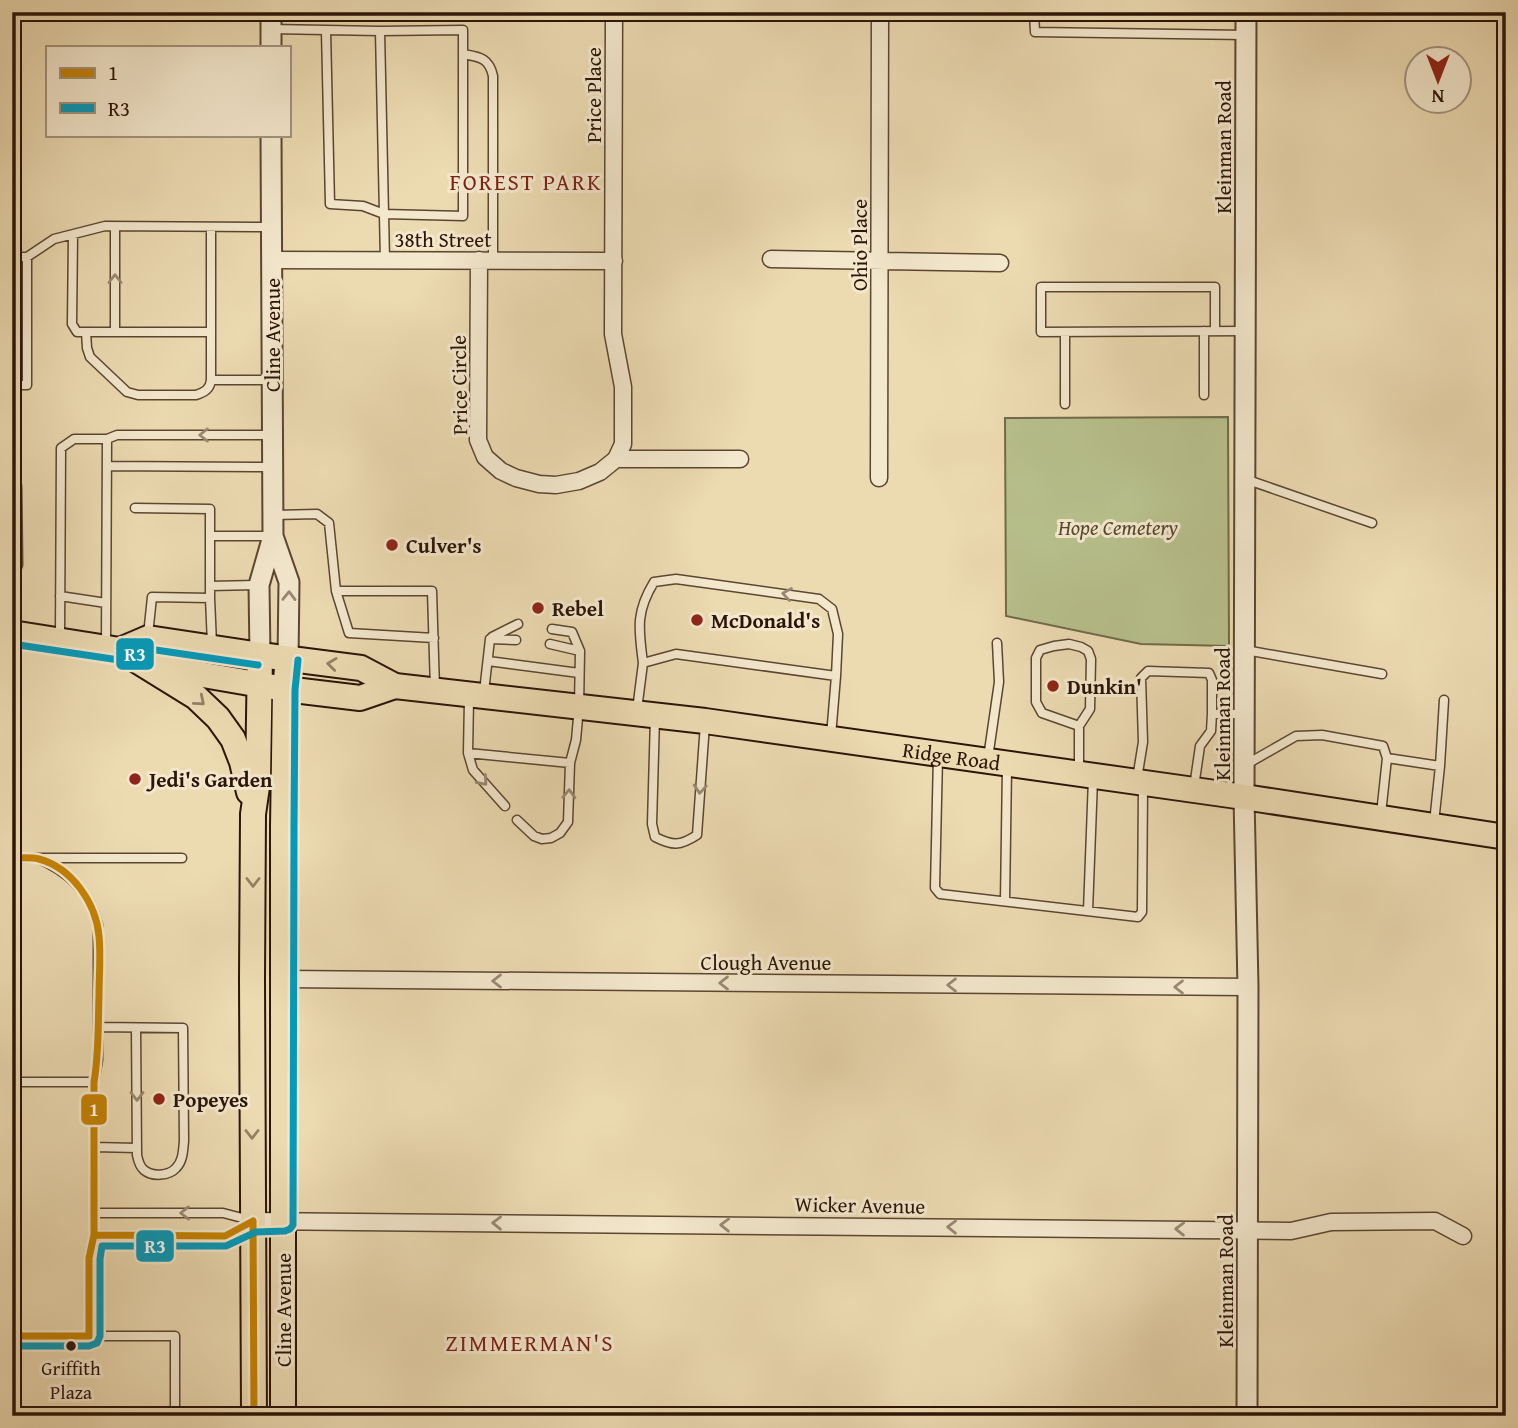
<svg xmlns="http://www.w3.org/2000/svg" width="1518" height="1428" viewBox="0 0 1518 1428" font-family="'Gentium Book Plus',serif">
	<rect width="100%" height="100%" fill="#ecdab1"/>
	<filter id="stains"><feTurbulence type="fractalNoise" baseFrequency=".00286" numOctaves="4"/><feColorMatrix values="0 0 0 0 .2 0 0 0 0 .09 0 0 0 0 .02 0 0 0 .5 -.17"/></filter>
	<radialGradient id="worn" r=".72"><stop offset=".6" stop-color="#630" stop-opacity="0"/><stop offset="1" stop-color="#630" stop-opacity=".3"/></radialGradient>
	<path fill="#b7c08c" stroke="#716a4a" stroke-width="2" d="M1228,417l1,229 -88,-2 -135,-28 -1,-198z"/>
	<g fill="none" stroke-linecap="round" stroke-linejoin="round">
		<defs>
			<path id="service" d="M1034,12l1,20 211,3
				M271,29l109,2
				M326,31l4,173 33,2 21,8 79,2v-186l-83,1 5,229
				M463,54c17,3 26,4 30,22v184
				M115,227v105
				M73,235l-1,89 5,8h134
				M12,257h15l27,-18 51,-13 166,1
				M1204,331v64
				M1215,331v-44h-174v45l204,-1
				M86,332l1,16 3,9 37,35 11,3h58c9,-3 14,-6 15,-15v-153
				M211,380h60
				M12,385h15v-128
				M1065,404v-72
				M107,466l165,1
				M1245,479l127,44
				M12,486h5l1,79 -6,11
				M135,508l75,1v89l-58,-1 -4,38
				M275,515l42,-1 12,9 7,68h96l3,98
				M210,536h63
				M210,586l49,-1
				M336,591l13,42 85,5
				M60,596l46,7
				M210,598l2,46
				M552,629l20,3 8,19
				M60,637l1,-189 13,-9h33l10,-4h154
				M492,637l26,-13
				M1069,644l12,3 7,4 3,8 -1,50 -11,17 -37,-13 -6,-11v-44l4,-8 14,-4z
				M106,646l1,-207
				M1245,650l137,24
				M488,661l91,12
				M643,663c-4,-33 -8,-50 11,-81l22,-3 143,20 13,10 6,25 -2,42
				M484,692l6,-53 26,1
				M469,699l-1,54 102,10
				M637,710l6,-47 33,-9 160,22 -5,60
				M655,717l-3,107 3,13c18,9 25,9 42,-2l8,-111
				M468,753l5,17 32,36
				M938,756l-3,132 5,6 198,23 4,-5 1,-126
				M988,758l11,-76 -2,-39
				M1387,758l53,8
				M1247,764l49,-28 26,-1 61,11 4,12 -6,56
				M1079,771v-45
				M1137,779l6,-37 -2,-64 7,-7 61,2 3,7v34
				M1194,787l6,-41 11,-15 1,-17h31
				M517,820l17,16 8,3 9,-1 9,-5 8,-11 2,-59 6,-23 3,-33 1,-56 -30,-7
				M1434,823l6,-57 4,-66
				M12,858h170
				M37,858c32,14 52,33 61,67v135l-4,22v153l-5,23v78
				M1005,901l2,-134
				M1088,911l5,-132
				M98,1027l85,1 1,113c-1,10 -1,20 -8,27 -7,8 -24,9 -32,2 -4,-3 -6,-10 -7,-15l-1,-127
				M12,1082h82
				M94,1147l43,1
				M94,1213h129l27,7
				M94,1235l131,1 25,-14
				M12,1336h163v80"/>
			<path id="minor" d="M771,259l229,4
				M271,260l343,1
				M479,260l-1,180 7,17 16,14 15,7 23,6 17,1 23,-4 21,-9 16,-13 7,-15v-57l-10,-53 1,-322
				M616,459h124
				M879,478l1,-466
				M284,979l964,8
				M253,1221l1038,10 40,-9 104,-1 28,15"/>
			<path id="tertiary" d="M271,12v35
				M1246,12l-2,785 4,190 -1,429
				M273,536l16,46 -1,77
				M260,655l-1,-70 14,-49 -2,-401"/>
			<g id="primary">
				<path d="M12,633l108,17 76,47 22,21 15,21 9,23 7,30"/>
				<path id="s1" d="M120,650l28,-12 112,17 101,13 34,18 310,35 539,76 262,40"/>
				<path d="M157,667l128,22 75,9 35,-12"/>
				<path d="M254,1416l-2,-437 1,-165 5,-34 2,-125"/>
				<path d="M283,1416v-589l2,-138 3,-30"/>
			</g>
		</defs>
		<use href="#service" stroke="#5b4632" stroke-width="11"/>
		<use href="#minor" stroke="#5b4632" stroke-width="19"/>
		<use href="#tertiary" stroke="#5b4632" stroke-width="23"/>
		<use href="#primary" stroke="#2b1408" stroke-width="28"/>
		<use href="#service" stroke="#f3e7cc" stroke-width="8"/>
		<use href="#minor" stroke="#f3e7cc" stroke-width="16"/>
		<use href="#tertiary" stroke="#f3e7cc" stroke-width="19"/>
		<use href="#primary" stroke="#ecdab1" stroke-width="24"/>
		<defs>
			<path id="bus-1" d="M12,858c9,0 19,-1 27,1 33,9 57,44 60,77 2,20 0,40 0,60 -1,29 0,57 -5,86v153l-5,23v78h-77
				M253,1221l1,195
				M94,1235l131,1 28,-15"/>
			<path id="bus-2" d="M12,644l107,16 30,-11 109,16
				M12,1346h77l8,-3 3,-7v-77l2,-13h124l30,-14 29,-1 5,-2 3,-4 1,-398 1,-137 3,-30"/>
		</defs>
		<use href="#bus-1" stroke="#f3e7cc" stroke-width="12"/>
		<use href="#bus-2" stroke="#f3e7cc" stroke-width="12"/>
		<use href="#bus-1" stroke="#c48202" stroke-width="7"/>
		<use href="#bus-2" stroke="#049aba" stroke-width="7"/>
	</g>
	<defs><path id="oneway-chevron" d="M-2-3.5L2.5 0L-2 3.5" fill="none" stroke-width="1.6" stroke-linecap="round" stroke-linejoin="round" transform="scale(1.75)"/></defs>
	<g stroke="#998874">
		<use href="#oneway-chevron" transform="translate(115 279) rotate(-90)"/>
		<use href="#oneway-chevron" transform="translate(204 435) rotate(-180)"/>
		<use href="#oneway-chevron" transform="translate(787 594) rotate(-171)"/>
		<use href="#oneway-chevron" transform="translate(289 596) rotate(-89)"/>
		<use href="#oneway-chevron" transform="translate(483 781) rotate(49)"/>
		<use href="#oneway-chevron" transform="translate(700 789) rotate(94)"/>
		<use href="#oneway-chevron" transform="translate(569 794) rotate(-88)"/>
		<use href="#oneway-chevron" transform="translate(497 981) rotate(-180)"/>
		<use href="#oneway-chevron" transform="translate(724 983) rotate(-180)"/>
		<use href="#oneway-chevron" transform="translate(952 985) rotate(-180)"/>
		<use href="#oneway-chevron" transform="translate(1179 987) rotate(-180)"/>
		<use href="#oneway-chevron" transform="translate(137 1096) rotate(90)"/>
		<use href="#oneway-chevron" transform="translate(185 1213) rotate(180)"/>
		<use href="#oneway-chevron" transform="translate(497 1223) rotate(-179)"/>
		<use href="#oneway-chevron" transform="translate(725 1225) rotate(-179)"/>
		<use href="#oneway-chevron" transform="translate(952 1227) rotate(-179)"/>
		<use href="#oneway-chevron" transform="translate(1180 1229) rotate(-179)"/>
	</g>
	<g stroke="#958165">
		<use href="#oneway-chevron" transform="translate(332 664) rotate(-173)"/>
		<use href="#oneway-chevron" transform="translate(200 701) rotate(40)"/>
		<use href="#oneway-chevron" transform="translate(253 882) rotate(90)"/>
		<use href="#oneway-chevron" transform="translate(252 1134) rotate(90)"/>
	</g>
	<g fill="#8f2418" stroke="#f3e7cc" stroke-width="2.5">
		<circle cx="392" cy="545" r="7"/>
		<circle cx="538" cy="608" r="7"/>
		<circle cx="697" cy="620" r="7"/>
		<circle cx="1053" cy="686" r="7"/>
		<circle cx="135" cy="779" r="7"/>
		<circle cx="159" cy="1099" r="7"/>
	</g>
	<circle fill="#2b1408" stroke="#f3e7cc" stroke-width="2.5" cx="71" cy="1346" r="6"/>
	<g text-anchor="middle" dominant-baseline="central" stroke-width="6" stroke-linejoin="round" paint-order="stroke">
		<g font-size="19" fill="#2b1408" stroke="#f3e7cc">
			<text x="71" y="1368">Griffith<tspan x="71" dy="24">Plaza</tspan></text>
		</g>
		<g font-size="21" fill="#2b1408" stroke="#f3e7cc">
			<text transform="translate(593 95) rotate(-90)">Price Place</text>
			<text transform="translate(1223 147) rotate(-90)">Kleinman Road</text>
			<text x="443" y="239">38th Street</text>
			<text transform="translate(859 245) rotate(-90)">Ohio Place</text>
			<text transform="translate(272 335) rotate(-90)">Cline Avenue</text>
			<text transform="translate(459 385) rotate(-91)">Price Circle</text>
			<text transform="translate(1222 714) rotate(-90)">Kleinman Road</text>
			<text stroke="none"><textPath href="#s1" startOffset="845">Ridge Road</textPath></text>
			<text x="766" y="962">Clough Avenue</text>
			<text transform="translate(860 1205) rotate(1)">Wicker Avenue</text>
			<text transform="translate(1225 1281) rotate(-90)">Kleinman Road</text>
			<text transform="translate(283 1310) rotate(-90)">Cline Avenue</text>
		</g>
		<g font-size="21" font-style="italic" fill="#554830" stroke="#f3e7cc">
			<text x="1118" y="527">Hope Cemetery</text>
		</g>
		<g font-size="21" font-weight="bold" fill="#2b1408" stroke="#f3e7cc" text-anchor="start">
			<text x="406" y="545">Culver's</text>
			<text x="552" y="608">Rebel</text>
			<text x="711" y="620">McDonald's</text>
			<text x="1067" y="686">Dunkin'</text>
			<text x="149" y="779">Jedi's Garden</text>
			<text x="173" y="1099">Popeyes</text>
		</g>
		<g font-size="23" letter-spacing="2" fill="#7a1f14" stroke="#f3e7cc">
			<text x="526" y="181">FOREST PARK</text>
			<text x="530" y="1342">ZIMMERMAN'S</text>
		</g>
	</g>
	<g stroke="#f3e7cc" stroke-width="2.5">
		<rect x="115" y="637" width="40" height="34" rx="7" fill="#049aba"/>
		<rect x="80" y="1093" width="28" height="33" rx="7" fill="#c48202"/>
		<rect x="135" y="1229" width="40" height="34" rx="7" fill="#049aba"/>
	</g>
	<g font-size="19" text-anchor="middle" font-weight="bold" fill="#fff">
		<text x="135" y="661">R3</text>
		<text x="94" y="1116">1</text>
		<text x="155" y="1253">R3</text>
	</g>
	<rect width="1518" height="1428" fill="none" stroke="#ecdab1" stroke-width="42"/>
	<rect x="14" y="14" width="1490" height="1400" fill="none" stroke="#2b1408" stroke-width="3.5"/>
	<rect x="21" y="21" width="1476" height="1386" fill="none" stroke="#2b1408" stroke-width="2"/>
	<rect x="46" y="46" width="245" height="91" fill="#f3e7cc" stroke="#a3937e" stroke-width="2"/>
	<rect x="60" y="68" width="35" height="10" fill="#c48202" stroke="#a3937e" stroke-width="2"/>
	<text x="108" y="80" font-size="21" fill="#2b1408">1</text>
	<rect x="60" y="103" width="35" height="10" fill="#049aba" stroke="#a3937e" stroke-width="2"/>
	<text x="108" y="116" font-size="21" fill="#2b1408">R3</text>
	<g transform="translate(1438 80) rotate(180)"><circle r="33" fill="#f3e7cc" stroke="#a3937e" stroke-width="2"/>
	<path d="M0-5L12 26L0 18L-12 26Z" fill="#8f2418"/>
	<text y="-10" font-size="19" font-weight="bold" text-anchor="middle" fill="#2b1408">N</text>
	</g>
	<rect width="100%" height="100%" filter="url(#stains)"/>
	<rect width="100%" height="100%" fill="url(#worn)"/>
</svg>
